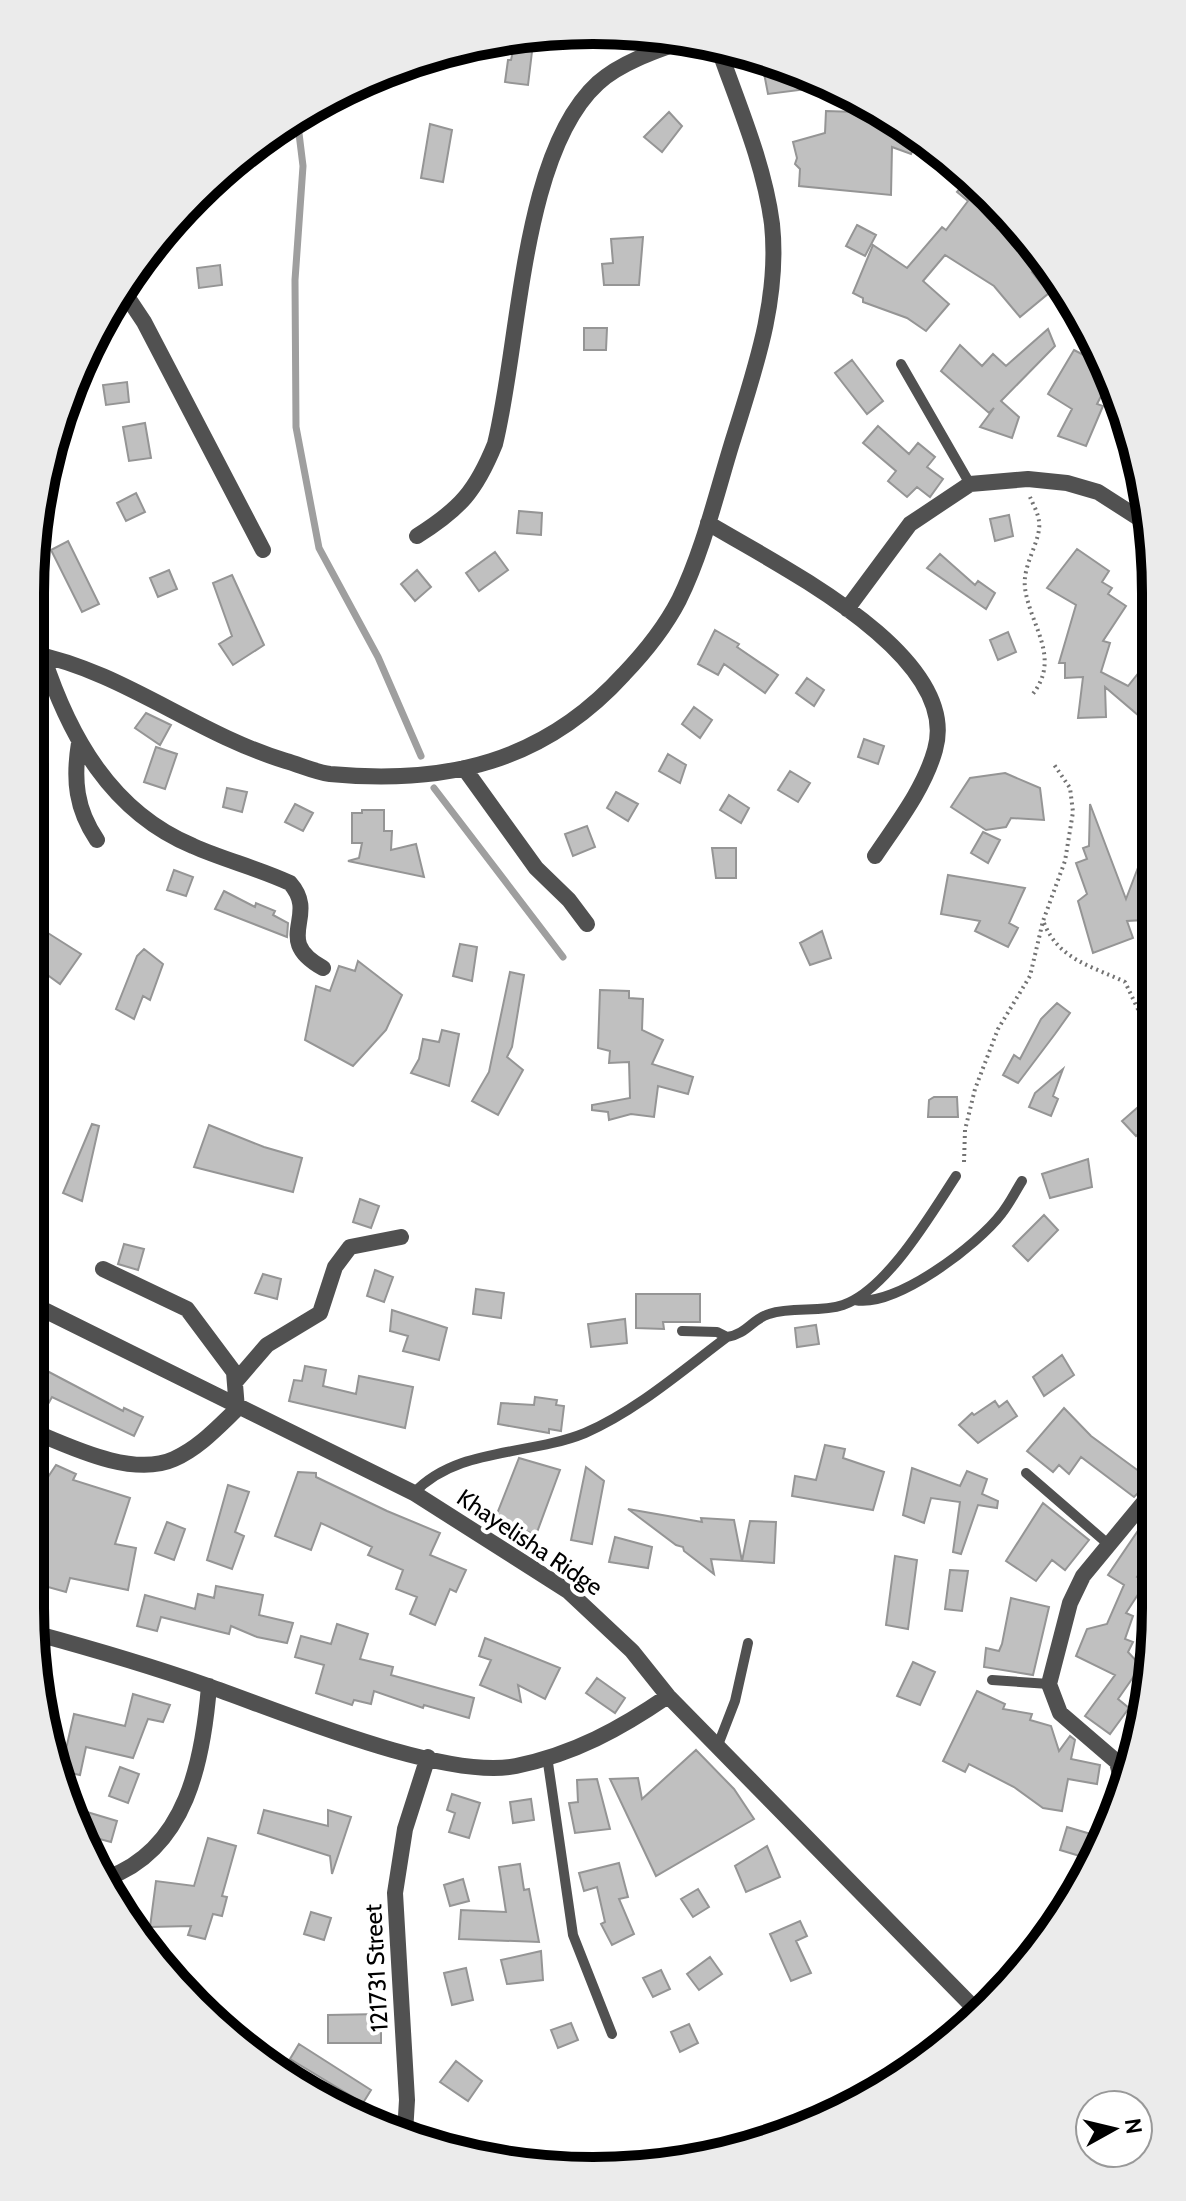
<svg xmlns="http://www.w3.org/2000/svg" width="1186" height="2201" viewBox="0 0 1186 2201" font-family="Cabin,sans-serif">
	<rect width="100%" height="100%" fill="#fff"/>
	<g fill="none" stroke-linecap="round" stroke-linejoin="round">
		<path stroke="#9f9f9f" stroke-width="7" d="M297,117l6,49 -8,114 1,147 23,121 59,109 43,99
			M434,788l129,169"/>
	</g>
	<path fill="#c0c0c0" stroke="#959595" stroke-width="2" d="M534,35l-6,50 -23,-3 3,-22h3l5,-22z
		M794,69l18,8 19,9 -63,8 -4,-21z
		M826,111l60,2 -2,6 34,17 -7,18 -19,-7 -1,48 -92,-9 1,-17 -5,-5 2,-6 -4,-16 32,-9z
		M669,112l13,14 -20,26 -18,-15z
		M430,124l22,6 -9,52 -22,-4z
		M970,177l36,40 -9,11 43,33 -8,11 17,21 -29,24 -26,-31 -49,-31 -22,26 26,23 -23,27 -19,-13 -44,-16v-4l-10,-5 20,-48 34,23 35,-41 4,3 22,-29 -11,-9z
		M857,225l19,10 -11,21 -19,-10z
		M643,237l-4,48h-35l-2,-21 11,-1 -2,-24z
		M220,265l2,20 -23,3 -2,-20z
		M584,328h23l-1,22h-22z
		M1048,329l7,17 -54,55 18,16 -7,21 -32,-11 14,-19 -5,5 -48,-42 19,-26 22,21 11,-12 13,12z
		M1074,350l29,15 7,14 -13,25 6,2 -17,40 -28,-10 14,-27 -24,-15z
		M852,360l31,41 -16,13 -32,-41z
		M127,382l2,20 -23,3 -3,-20z
		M145,423l6,35 -22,3 -6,-34z
		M878,426l31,28 9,-11 17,14 -8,10 16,12 -13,18 -13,-10 -10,10 -19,-16 8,-10 -33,-28z
		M136,493l9,19 -19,9 -9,-18z
		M519,511l23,2 -1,22 -24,-2z
		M1009,515l4,21 -18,5 -5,-22z
		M68,541l31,63 -17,8 -31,-62z
		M1077,549l32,22 -7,11 10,6 -4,6 18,12 -23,35 7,2 -9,29 27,14 24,-30v71l-47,-40 1,30 -28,1 5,-41 -18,1v-15h-6l17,-58 -29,-17z
		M495,552l13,18 -29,21 -13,-18z
		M940,554l35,31 3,-4 17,12 -9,16 -59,-41z
		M169,570l8,19 -19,8 -8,-19z
		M417,570l14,17 -16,14 -14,-17z
		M232,575l32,70 -31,20 -14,-21 13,-8 -19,-53z
		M715,630l24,14 -2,3 41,28 -13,18 -41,-29 -6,11 -20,-11z
		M1008,632l8,20 -18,8 -8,-20z
		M807,678l17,12 -10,16 -18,-13z
		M694,707l18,13 -12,18 -18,-14z
		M146,713l25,12 -11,20 -25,-17z
		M864,739l20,7 -6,18 -20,-7z
		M156,747l21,7 -12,35 -21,-7z
		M668,754l18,11 -6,18 -21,-12z
		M790,771l20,12 -12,19 -20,-12z
		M1005,773l35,15 4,32 -33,-2 -5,9 -20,3 -35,-23 19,-29z
		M227,788l20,4 -5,20 -19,-5z
		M616,792l22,12 -10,17 -21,-13z
		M729,795l20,13 -8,15 -21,-13z
		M295,804l18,9 -10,18 -18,-9z
		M1090,804l36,95 26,-68v62l-9,-2 1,29 -17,1 6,17 -40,15 -15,-52 9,-7 -11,-31 11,-4 -4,-11 6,-2z
		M362,810h22v21h8l-1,19 25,-6 8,33 -76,-16 11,-3 3,-15h-10v-30h10z
		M587,826l8,21 -22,9 -8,-22z
		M983,832l17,8 -12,23 -17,-10z
		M712,848h24v30h-20z
		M174,870l19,7 -7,19 -19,-6z
		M948,875l77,13 -16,35 9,5 -10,19 -33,-16 5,-10 -39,-7z
		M224,891l31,16 1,-4 19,8 -2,4 15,8 -1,14 -72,-28z
		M40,928l41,26 -21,30 -29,-21v-20z
		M822,931l9,27 -21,7 -10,-22z
		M460,944l17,3 -5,34 -19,-5z
		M144,949l19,15 -13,36 -7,-4 -9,23 -18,-10 21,-53z
		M358,961l44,34 -16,35 -33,36 -48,-26 11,-54 14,5 9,-25 16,5z
		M510,972l14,3 -12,72 -5,10 16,13 -25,45 -26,-14 17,-29z
		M600,990l29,1v7l14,1 -1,31 21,10 -11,24 41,13 -5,17 -30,-8 -4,31 -23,-3 -22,6 -1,-8 -16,-2v-5l38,-7 -1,-36 -20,1 1,-12 -12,-3z
		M1057,1003l13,10 -15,21 -37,49 -15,-8 11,-20 6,4 21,-40z
		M442,1030l17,4 -10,52 -38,-13 8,-14 4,-20 16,3z
		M1063,1069l-10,27 5,3 -7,17 -22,-9 6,-14z
		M1153,1094v27l-17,15 -14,-15z
		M934,1097h23l1,20h-30l1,-17z
		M92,1124l7,2 -17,75 -19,-8z
		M209,1125l55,22 38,11 -9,34 -99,-25z
		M1088,1159l4,28 -42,11 -8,-24z
		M360,1199l19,7 -8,22 -18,-6z
		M1044,1215l14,15 -30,31 -15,-15z
		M124,1244l20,5 -6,21 -20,-6z
		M375,1270l18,7 -9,25 -17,-6z
		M263,1274l18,5 -4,20 -22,-6z
		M476,1289l28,4 -3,25 -28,-4z
		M636,1294h64v28h-37l1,7 -28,-1z
		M392,1310l55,18 -8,32 -36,-9 5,-15 -18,-5z
		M625,1319l2,24 -36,4 -3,-23z
		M816,1325l3,19 -22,3 -2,-19z
		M1062,1355l12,20 -30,21 -11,-19z
		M30,1362l93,49 1,-3 19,9 -9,19 -82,-39 -5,9 -17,-9z
		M305,1366l21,4 -3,16 33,8 3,-18 54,11 -8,41 -116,-27 5,-21 8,1z
		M535,1397l22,3 -1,5 8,1 -3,25 -12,-2v4l-51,-9 3,-21 33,2z
		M995,1401l4,6 8,-6 10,15 -39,27 -19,-18 13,-12 2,2z
		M1064,1408l27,28 60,44 -17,17 -53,-40 -12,17 -10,-9 -6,7 -26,-21z
		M825,1445l20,4 -2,9 41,14 -11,38 -81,-14 3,-20 21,4z
		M519,1458l41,12 -24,65 -41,-16z
		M56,1465l20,9 -3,6 57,18 -15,46 21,4 -8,42 -58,-12 -4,14 -36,-10v-109l16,7z
		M586,1467l18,14 -12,63 -21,-4z
		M912,1468l48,18 7,-15 20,8 -5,15 16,7 -1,7 -19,-3 -17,49 -8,-2 7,-50 -29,-4 -7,25 -21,-8z
		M298,1472l18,1v4l71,34 53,22 -10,22 36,15 -10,22 -6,-3 -15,36 -25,-11 7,-17 -21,-8 7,-19 -35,-15 4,-8 -51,-24 -10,27 -36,-14z
		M228,1485l21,7 -14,40 9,4 -12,33 -25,-9z
		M1043,1503l46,37 -24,30 -13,-10 -16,21 -30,-20z
		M1154,1507l1,44 -18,26 9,5 -20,31 7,3 -8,23 8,3 -5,10 13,14 -23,33 11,9 -19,26 -25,-18 30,-41 -39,-19 11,-27 20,-5 17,-39 -16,-10z
		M628,1509l74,13 -1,-4 33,2 8,41 8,-40 26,1 -2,41 -63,-4 3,15 -30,-23 -1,-4 -7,-2z
		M167,1522l18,7 -11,31 -19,-7z
		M615,1537l37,10 -4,21 -39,-6z
		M895,1556l22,4 -9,69 -22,-4z
		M950,1570l18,1 -6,40 -17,-2z
		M216,1586l47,9 -4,20 34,8 -6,20 -30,-6 -26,-11 -2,8 -68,-17 -4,14 -20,-5 8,-31 50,14 3,-15 16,4z
		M1011,1598l38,9 -16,68 -49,-8 2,-19 13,3 3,-7z
		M337,1624l31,10 -8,25 33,8 -2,8 83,23 -5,20 -45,-13 -1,3 -49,-17 -3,13 -17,-4 -2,5 -36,-12 8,-28 -29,-8 6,-21 30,8z
		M485,1638l75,30 -15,31 -27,-14 3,17 -41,-17 11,-25 -12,-4z
		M913,1662l22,10 -15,33 -23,-9z
		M597,1678l28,20 -10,15 -29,-20z
		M977,1691l28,13 -2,5 29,5 -2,6 21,6 8,25 11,-15 5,4 -4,19 29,6 -3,19 -29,-5 -6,32 -19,-3 -29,-21 -45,-23 -4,8 -22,-11z
		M133,1694l37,11 -7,17 -15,-3 -15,39 -47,-11 -6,28 -19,-4 13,-57 51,12z
		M696,1750l38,39 20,30 -98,57 -46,-97 28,-1 4,21z
		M120,1767l19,7 -11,29 -19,-7z
		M597,1779l13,50 -35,4 -6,-30 9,-1 -1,-22z
		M452,1794l28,9 -11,35 -20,-6 6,-19 -8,-3z
		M531,1799l3,21 -21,3 -3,-21z
		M264,1810l64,16v-16l23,7 -19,57 -2,-18 -72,-23z
		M87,1812l30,9 -6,21 -27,-7 -2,-5z
		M1067,1827l34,10 -8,23 -33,-10z
		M208,1838l28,8 -14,50 5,1 -5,19 -9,-2 -8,25 -17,-4 3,-9 -41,1 6,-46 38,5z
		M767,1846l13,31 -34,15 -11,-26z
		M619,1863l9,34 -9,2 15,35 -22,11 -11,-21 4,-2 -8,-35 -13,4 -5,-18z
		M520,1864l4,26 5,-1 10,53 -80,-3 2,-29 45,2 -7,-45z
		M463,1879l6,22 -19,5 -6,-21z
		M698,1889l11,18 -16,10 -12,-18z
		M311,1912l20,6 -7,22 -20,-6z
		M800,1921l7,15 -11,5 15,32 -20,8 -21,-47z
		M541,1951l2,29 -36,4 -6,-24z
		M710,1957l12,17 -23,16 -12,-16z
		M466,1968l7,32 -21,5 -8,-32z
		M661,1970l9,19 -17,8 -10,-19z
		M381,2014v29h-53v-28z
		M571,2023l7,17 -20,8 -7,-18z
		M689,2024l9,19 -18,9 -9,-20z
		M299,2044l72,46 -8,13 -73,-44z
		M456,2061l26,20 -14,20 -28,-19z"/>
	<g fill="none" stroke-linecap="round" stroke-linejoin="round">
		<path stroke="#737373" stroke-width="4" stroke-dasharray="2 4" stroke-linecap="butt" d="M1030,497c3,7 8,16 9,24 3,19 -17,43 -14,67 5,38 37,70 7,107
			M1044,923c15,37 48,43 81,59l20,42 8,6
			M964,1162l1,-32 10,-41 23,-60 32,-53 13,-55 22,-60 8,-49 -3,-24 -17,-25"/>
		<path stroke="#515151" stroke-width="10" d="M901,364l69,120
			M855,1300c40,8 123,-55 147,-87 8,-10 13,-21 20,-32
			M682,1331l35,1 10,5
			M1026,1473l82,71
			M414,1493c43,-46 115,-37 171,-60 51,-22 98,-63 142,-96 20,-3 25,-18 42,-23 24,-8 50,-1 74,-9 44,-15 88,-91 113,-129
			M992,1680l57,4
			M718,1745l17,-44 13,-58
			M547,1756l26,179 39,99"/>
		<path stroke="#515151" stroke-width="16" d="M122,289l22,33 119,228
			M708,523c65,40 255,131 227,227 -11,39 -38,73 -60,106
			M417,536c43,-27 59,-45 78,-92 25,-100 26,-291 103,-361 23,-21 60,-33 89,-43
			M847,609l63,-85 60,-40 58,-5 39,4 31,9 53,34
			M31,653c92,18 165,81 255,108 14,4 29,11 44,13 117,11 214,-12 294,-100 21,-22 41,-47 55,-74 24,-49 37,-105 53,-157 22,-71 48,-143 40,-219 -8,-61 -34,-120 -54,-177
			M43,656c26,80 68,156 150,190 31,14 65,22 97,37 30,34 -19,56 33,85
			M79,743c-6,37 -3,66 18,97
			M464,768l72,100 33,32 18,24
			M30,1303l384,190 154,98 64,60 36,45 311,317
			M236,1381l31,-36 53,-32 15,-46 15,-20 51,-10
			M30,1430c39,16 102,48 144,29 25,-11 44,-32 63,-50l-3,-37 -47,-63 -84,-40
			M34,1633c59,16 117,33 174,53 72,25 237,95 308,80 58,-12 104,-37 152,-70
			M1123,1787l-6,-25 -57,-49 -11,-29 21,-81 13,-27 71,-86
			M107,1878c80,-29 96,-118 102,-192
			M405,2133l2,-33 -12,-207 10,-64 23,-72"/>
	</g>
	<g text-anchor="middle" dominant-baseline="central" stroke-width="8" stroke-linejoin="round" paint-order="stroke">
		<g font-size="24" fill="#000" stroke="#fff">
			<text transform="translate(530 1542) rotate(34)">Khayelisha Ridge</text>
			<text transform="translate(376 1968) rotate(-93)">121731 Street</text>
		</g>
	</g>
	<path d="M0 0H1186V2201H0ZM593 44H593A549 549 0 0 1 1142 593V1608A549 549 0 0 1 593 2157H593A549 549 0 0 1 44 1608V593A549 549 0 0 1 593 44Z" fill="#ebebeb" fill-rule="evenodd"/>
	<path fill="none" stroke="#000" stroke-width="10" d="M593 44H593A549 549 0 0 1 1142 593V1608A549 549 0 0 1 593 2157H593A549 549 0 0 1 44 1608V593A549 549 0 0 1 593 44Z"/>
	<g transform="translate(1114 2129) rotate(82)"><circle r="38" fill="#ffffff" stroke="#999999" stroke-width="2"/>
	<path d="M0-6L14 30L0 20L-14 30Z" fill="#000000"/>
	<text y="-12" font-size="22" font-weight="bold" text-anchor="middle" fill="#000000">N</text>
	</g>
</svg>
